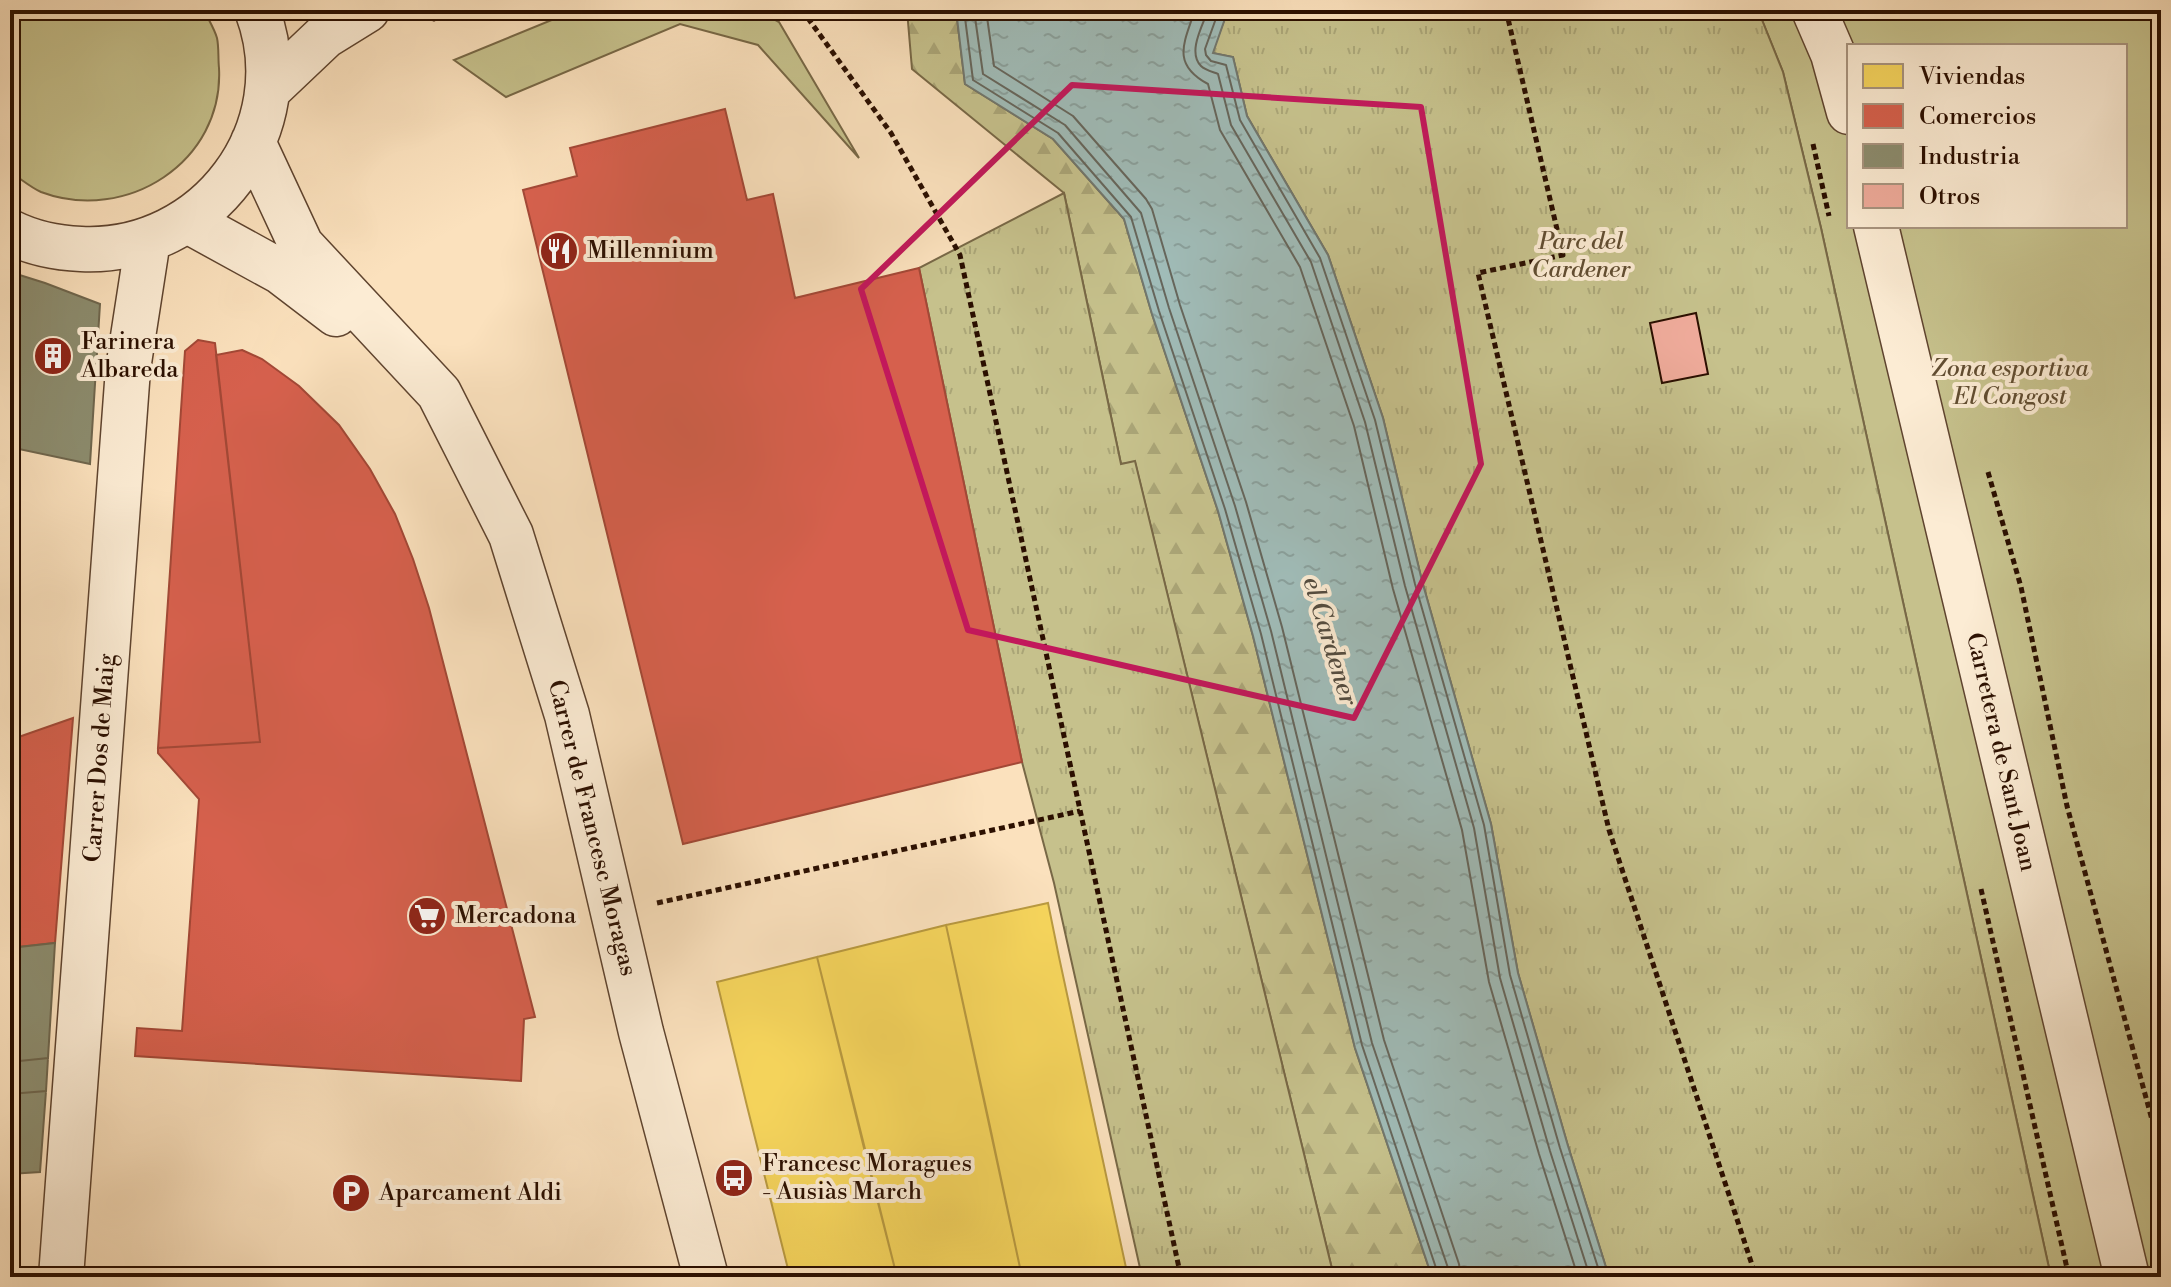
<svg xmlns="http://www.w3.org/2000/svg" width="2171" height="1287" viewBox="0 0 2171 1287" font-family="'Libre Bodoni',serif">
	<defs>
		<pattern id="forest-firs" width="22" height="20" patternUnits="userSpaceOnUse" patternTransform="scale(2)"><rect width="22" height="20" fill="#c6c18c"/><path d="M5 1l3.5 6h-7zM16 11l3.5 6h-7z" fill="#aaa577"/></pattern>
		<pattern id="park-tufts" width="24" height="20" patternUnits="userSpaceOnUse" patternTransform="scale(2)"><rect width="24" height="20" fill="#c6c18c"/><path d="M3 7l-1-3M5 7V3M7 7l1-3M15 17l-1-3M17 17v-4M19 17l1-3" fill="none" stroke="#aaa577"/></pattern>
		<pattern id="water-ripples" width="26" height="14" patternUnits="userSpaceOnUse" patternTransform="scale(2)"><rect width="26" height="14" fill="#a0bcb8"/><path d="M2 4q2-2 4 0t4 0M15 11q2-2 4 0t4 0" fill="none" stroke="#8aa09c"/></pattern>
	</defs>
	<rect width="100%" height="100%" fill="#fbe1bd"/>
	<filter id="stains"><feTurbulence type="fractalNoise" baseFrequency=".0025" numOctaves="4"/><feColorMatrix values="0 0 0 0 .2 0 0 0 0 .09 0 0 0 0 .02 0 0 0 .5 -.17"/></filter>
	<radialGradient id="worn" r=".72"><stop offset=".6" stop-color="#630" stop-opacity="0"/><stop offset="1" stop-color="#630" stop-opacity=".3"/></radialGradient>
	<path fill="#c6c18c" stroke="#786846" stroke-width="2" fill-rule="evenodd" d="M10,10h194c4,9 10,18 13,28 2,9 1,21 2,30 5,94 -93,156 -178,124 -11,-5 -21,-14 -31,-20z
		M576,10h181l22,12 80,136 -101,-113 -78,-21 -174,73 -52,-37z
		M1758,10h403v1267h-110l-230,-1049 -38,-156zM1849,46h276v180h-276z"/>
	<path fill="url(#forest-firs)" stroke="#786846" stroke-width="2" d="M907,10h49l9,74 88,55 71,80 28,95 66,197 35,125 102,412 77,229h-98l-199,-815 -14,2 -57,-271 -152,-124z"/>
	<path fill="url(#park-tufts)" stroke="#786846" stroke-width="2" d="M1228,10h530l25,62 38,156 230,1049h-442l-41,-131 -50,-173 -27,-149 -69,-243 -39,-163 -55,-163 -81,-139 -14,-59 -21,-4z
		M1064,193l57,271 14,-3 199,816h-192l-88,-394 -32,-121 -103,-494z"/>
	<path fill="url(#water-ripples)" stroke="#71776e" stroke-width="2" d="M956,10h272l-15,43 20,4 14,59 81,139 55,163 39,163 69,243 27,149 50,173 41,131h-177l-77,-229 -102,-412 -35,-125 -66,-197 -28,-95 -71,-80 -88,-55z"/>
	<path fill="#f6d55c" stroke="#b99a40" stroke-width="2" d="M1048,903l11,54 69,320h-106l-76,-352z
		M946,925l43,197 33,155h-125l-80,-320z
		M817,957l47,191 33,129h-107l-43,-171 -30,-124z"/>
	<path fill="#d6604d" stroke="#a34836" stroke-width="2" d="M725,109l22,91 26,-6 22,104 124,-30 103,494 -339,82 -160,-654 54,-14 -7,-28z
		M198,340l17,3 45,399 -102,6 27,-397z
		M242,350l20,9 37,27 40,39 31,44 25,45 18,45 16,49 106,409 -11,2 -3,62 -386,-25 2,-28 45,3 17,-232 -41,-46v-5l102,-6 -44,-387z
		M73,718l-18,225 -45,5v-208z"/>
	<path fill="#8c8c6e" stroke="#6f664d" stroke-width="2" d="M10,272l35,11 55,21 -10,160 -76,-16 2,-39 -6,-1z
		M55,943l-7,115 -38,4v-114z
		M48,1058l-2,33 -36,3v-32z
		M46,1091l-6,81 -30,2v-80z"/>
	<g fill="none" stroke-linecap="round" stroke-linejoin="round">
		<path stroke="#66665c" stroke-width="2" d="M964,10l9,70 85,53 73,84 28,94 66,198 36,125 101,411 77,232
			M974,10l9,64 82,51 76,88 28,95 66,198 36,125 101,412 76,225 1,9
			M986,10l8,56 79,50 73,83 6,10 28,96 66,197 36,125 102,413 75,224 2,13
			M1195,10c-11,33 -24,54 13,74l12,46 80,137 54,159 39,163 69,241 27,152 50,172 39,123
			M1208,10c-5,15 -21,42 -7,56 4,4 12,6 17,8l13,51 80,137 54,160 40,164 69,242 26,150 50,173 40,126
			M1219,10l-14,39 1,6 5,6 15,4 14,55 80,138 55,162 40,164 69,241 26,150 50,173 41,129"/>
	</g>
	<path fill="#efab9b" stroke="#2b0f00" stroke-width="2" d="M1696,313l12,61 -46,9 -12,-60z"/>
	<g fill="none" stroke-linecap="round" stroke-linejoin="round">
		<defs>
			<path id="minor" d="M1814,10l19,44 16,58
				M267,91l58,-55 42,-26
				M253,142l48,103 138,148 72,142 56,180 74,317 65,245
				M188,221l93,51 55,42
				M1876,226l251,1051
				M10,232c22,11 47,16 71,17 126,6 221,-120 176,-239
				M61,1277l67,-908 20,-129"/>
		</defs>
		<use href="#minor" stroke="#5f442f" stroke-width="47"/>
		<path stroke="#2b0f00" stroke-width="5" stroke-dasharray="6 4" stroke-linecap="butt" d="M429,10l5,9 21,-9
			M802,10l89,123 69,122 221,1022
			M1506,10l57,245 -85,18 131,557 147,447
			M1813,144l16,72
			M1988,472l33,115 46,219 94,347
			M1981,889l88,388
			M657,903l423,-92"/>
		<use href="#minor" stroke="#fcecd4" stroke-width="44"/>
	</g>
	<path fill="none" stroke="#c2185b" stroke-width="6" stroke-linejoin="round" d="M1072,85l349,22 60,357 -127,254 -386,-88 -107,-341z"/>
	<defs>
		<symbol id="restaurant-disc" viewBox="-11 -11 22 22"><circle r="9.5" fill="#8f2418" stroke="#fcecd4"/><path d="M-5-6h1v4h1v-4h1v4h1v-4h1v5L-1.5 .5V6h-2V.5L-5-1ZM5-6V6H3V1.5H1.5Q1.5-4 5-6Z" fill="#fff"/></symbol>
		<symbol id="building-disc" viewBox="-11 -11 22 22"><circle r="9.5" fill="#8f2418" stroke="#fcecd4"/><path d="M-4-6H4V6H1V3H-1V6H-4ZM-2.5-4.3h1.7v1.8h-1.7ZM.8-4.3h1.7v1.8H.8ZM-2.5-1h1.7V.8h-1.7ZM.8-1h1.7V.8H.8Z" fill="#fff"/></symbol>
		<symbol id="supermarket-disc" viewBox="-11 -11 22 22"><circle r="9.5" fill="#8f2418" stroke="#fcecd4"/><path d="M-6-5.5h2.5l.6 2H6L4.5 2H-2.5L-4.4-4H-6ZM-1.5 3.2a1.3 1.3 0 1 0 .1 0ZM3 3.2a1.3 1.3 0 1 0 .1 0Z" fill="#fff"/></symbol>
		<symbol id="bus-disc" viewBox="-11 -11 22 22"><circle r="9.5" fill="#8f2418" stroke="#fcecd4"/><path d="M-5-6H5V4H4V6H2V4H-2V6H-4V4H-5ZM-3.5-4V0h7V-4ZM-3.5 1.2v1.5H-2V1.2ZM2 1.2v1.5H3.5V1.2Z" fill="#fff"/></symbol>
		<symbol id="parking-disc" viewBox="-11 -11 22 22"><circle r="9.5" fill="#8f2418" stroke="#fcecd4"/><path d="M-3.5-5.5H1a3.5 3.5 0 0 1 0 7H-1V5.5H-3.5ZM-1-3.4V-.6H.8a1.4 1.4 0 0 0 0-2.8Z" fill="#fff"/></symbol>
	</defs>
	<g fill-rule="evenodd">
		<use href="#restaurant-disc" x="537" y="229" width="44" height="44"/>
		<use href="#building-disc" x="31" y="334" width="44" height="44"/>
		<use href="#supermarket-disc" x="405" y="894" width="44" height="44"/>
		<use href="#bus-disc" x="712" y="1156" width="44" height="44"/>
		<use href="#parking-disc" x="329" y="1171" width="44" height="44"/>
	</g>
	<g text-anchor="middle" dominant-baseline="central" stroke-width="8" stroke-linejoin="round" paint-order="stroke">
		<g font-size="24" font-style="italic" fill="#614d31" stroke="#fcecd4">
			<text x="1581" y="242">Parc del<tspan x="1581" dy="28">Cardener</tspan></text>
			<text x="2010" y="369">Zona esportiva<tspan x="2010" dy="28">El Congost</tspan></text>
		</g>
		<g font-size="24" fill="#2b0f00" stroke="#fcecd4" text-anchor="start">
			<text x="587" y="251">Millennium</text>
			<text x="81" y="342">Farinera<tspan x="81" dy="28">Albareda</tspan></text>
			<text x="455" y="916">Mercadona</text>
			<text x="762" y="1164">Francesc Moragues<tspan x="762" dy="28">- Ausiàs March</tspan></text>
			<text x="379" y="1193">Aparcament Aldi</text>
		</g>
		<g font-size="24" fill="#2b0f00" stroke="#fcecd4">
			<text transform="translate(2001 752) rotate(77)">Carretera de Sant Joan</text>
			<text transform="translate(100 758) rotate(-86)">Carrer Dos de Maig</text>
			<text transform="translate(592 828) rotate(76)">Carrer de Francesc Moragas</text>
		</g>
		<g font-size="26" font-style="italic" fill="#544c40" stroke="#fcecd4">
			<text transform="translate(1330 641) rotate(73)">el Cardener</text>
		</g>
	</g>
	<rect width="2171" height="1287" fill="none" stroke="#fbe1bd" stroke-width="40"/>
	<rect x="12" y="12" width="2147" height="1263" fill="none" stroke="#2b0f00" stroke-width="4"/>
	<rect x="20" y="20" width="2131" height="1247" fill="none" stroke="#2b0f00" stroke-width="2"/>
	<rect x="1847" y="44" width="280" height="184" fill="#fcecd4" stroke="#a8947f" stroke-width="2"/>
	<rect x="1863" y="64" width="40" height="24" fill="#f6d55c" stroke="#a8947f" stroke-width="2"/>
	<text x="1919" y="84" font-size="24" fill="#2b0f00">Viviendas</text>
	<rect x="1863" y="104" width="40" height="24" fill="#d6604d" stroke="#a8947f" stroke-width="2"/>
	<text x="1919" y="124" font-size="24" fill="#2b0f00">Comercios</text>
	<rect x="1863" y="144" width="40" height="24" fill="#8c8c6e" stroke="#a8947f" stroke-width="2"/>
	<text x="1919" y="164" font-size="24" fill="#2b0f00">Industria</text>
	<rect x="1863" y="184" width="40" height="24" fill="#efab9b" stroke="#a8947f" stroke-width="2"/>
	<text x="1919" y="204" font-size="24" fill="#2b0f00">Otros</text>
	<rect width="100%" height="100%" filter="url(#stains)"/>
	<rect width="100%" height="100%" fill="url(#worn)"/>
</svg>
